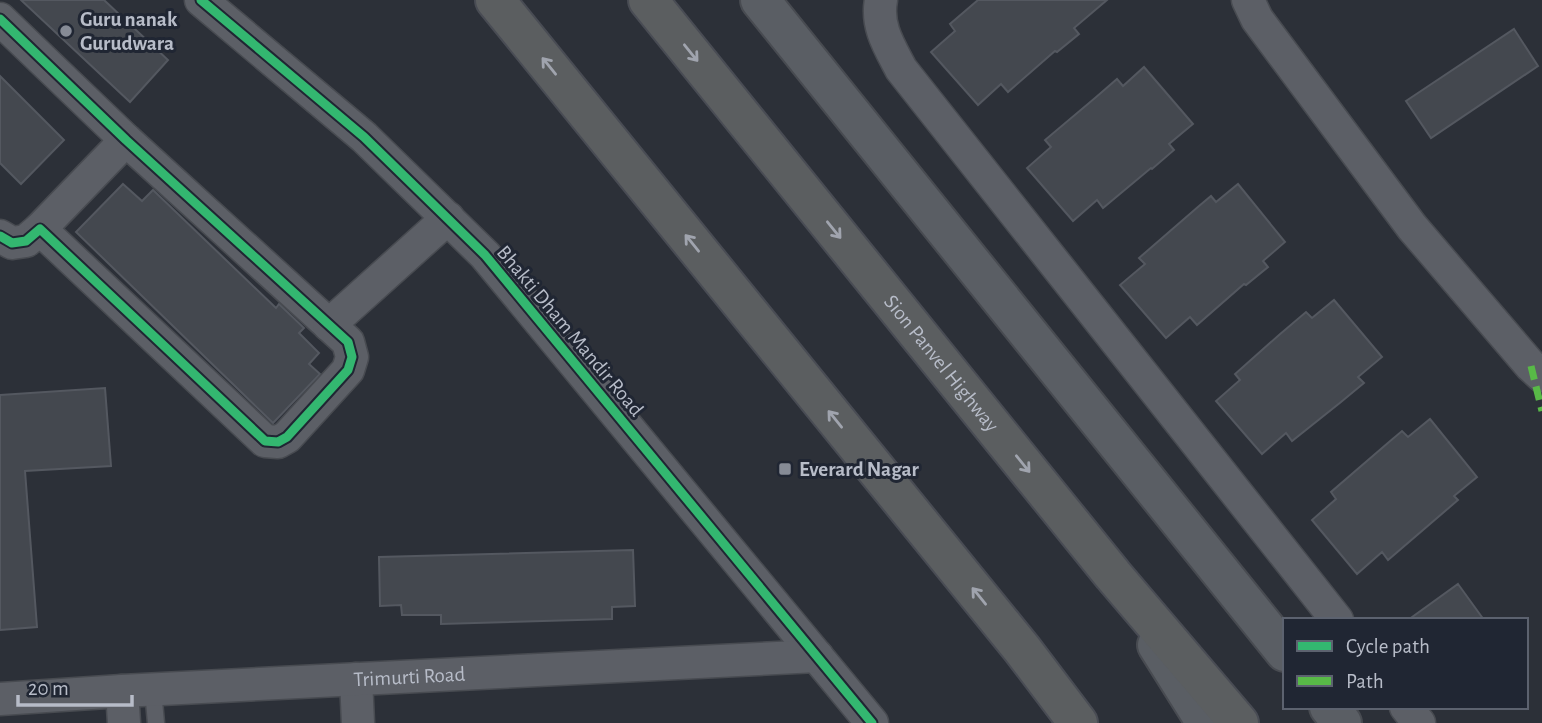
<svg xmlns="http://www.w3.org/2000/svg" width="1542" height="723" viewBox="0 0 1542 723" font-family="'Alegreya Sans',sans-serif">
	<rect width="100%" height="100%" fill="#2c3038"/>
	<path fill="#44484f" stroke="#545860" stroke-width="2" d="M21,0h83l64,60 -38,42z
		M978,0h129l-33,28 5,6 -22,18 -2,-1 -47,41 -7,-8 -23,21 -47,-53 24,-21 -5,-7z
		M1514,29l24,37 -107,72 -25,-37z
		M1144,67l49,57 -24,20 5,6 -22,19 -1,-1 -48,40 -6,-8 -24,21 -46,-53 24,-21 -6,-7 50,-42 22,-19 6,7z
		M0,76l64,64 -43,44 -21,-21z
		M123,184l19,17 11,-11 123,118 3,-4 25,24 -5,5 20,20 -10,11 11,10 -47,49 -197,-191z
		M1238,184l47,58 -22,19 5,6 -22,18 -2,-1 -47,41 -7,-8 -24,21 -46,-53 25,-21 -6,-6 60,-52 12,-10 5,6z
		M1334,300l48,57 -24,20 6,6 -23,19 -49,39 -6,-8 -24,21 -46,-53 24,-21 -5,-6 44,-39 27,-23 6,6z
		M105,388l6,78 -86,5 12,156 -37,3v-235z
		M1430,419l47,58 -23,19 4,4 -70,60 -6,-8 -25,22 -45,-54 24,-21 -5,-7 58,-50 13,-11 6,6z
		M633,550l2,56 -23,1v12l-171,5v-9h-39l-1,-10 -21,1 -1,-49z
		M1458,584l26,36h-76z"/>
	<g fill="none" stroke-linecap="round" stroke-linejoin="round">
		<defs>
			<path id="lane" d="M153,690l3,33"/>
			<g id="street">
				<path d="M201,0l163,137 121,118 387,468"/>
				<path d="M881,0c-5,26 8,46 20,69l436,551"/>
				<path d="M1248,0l9,19 155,208 119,139 11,10"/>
				<path d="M0,19l126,121 222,202 4,15 -4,13 -61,67 -9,5 -13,-1 -225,-212 -14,12 -14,2 -12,-7"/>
				<path d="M40,229l86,-89"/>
				<path d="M329,325l119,-107"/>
				<path d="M356,679l2,44"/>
				<path d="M122,691l2,32"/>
				<path id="s1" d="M0,699l122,-8 695,-35"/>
				<path d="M1406,707l13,16"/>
			</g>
			<path id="secondary" d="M760,0l525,652
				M1157,645l49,78
				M1329,707l13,16"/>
			<g id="highway">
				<path d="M495,0l527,649 56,74"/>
				<path id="s2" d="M648,0l465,575 126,148"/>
			</g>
		</defs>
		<use href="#lane" stroke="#484b51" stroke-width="19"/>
		<use href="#street" stroke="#484b51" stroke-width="35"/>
		<use href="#secondary" stroke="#484b51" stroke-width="42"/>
		<use href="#highway" stroke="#494c54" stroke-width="42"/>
		<use href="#lane" stroke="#5c5f66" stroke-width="16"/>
		<use href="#street" stroke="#5c5f66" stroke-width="32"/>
		<use href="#secondary" stroke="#5a5e64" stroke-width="38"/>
		<use href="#highway" stroke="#5b5e60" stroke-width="38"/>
		<path stroke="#58b947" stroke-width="7" stroke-dasharray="14 7" stroke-linecap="butt" d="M1531,366l11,45"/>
		<defs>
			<path id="cycleway" d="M201,0l163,137 121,118 387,468
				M0,19l126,121 222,202 4,15 -4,13 -61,67 -9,5 -13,-1 -225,-212 -14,12 -14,2 -12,-7"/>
		</defs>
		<use href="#cycleway" stroke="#202633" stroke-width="13"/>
		<use href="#cycleway" stroke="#33b770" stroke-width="9"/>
	</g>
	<defs><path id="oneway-shaft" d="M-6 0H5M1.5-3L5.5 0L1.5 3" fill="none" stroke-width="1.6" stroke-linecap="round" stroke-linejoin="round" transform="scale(1.75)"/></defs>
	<g stroke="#a0a4ae">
		<use href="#oneway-shaft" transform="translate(691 53) rotate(51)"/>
		<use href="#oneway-shaft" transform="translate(549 66) rotate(-129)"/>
		<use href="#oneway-shaft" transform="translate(834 230) rotate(51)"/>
		<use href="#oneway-shaft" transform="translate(692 243) rotate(-129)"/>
		<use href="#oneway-shaft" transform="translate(835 419) rotate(-129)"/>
		<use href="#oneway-shaft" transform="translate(1023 464) rotate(51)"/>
		<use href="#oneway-shaft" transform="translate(979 596) rotate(-129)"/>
	</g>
	<g fill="#868b96" stroke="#202633" stroke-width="2.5">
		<circle cx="66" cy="31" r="7"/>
		<rect x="778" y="462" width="14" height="14" rx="3.5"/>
	</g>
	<g text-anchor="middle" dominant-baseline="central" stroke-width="6" stroke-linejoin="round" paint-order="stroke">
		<g font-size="21" font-weight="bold" fill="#b7bcc8" stroke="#202633" text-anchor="start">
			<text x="80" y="19">Guru nanak<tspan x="80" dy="24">Gurudwara</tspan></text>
			<text x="799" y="469">Everard Nagar</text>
		</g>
		<g font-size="21" fill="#b7bcc8" stroke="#202633">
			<text transform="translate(570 331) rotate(50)">Bhakti Dham Mandir Road</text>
			<text stroke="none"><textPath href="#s2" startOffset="467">Sion Panvel Highway</textPath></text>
			<text stroke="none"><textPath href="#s1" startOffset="410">Trimurti Road</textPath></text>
		</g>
	</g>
	<rect x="1283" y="618" width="245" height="91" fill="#202633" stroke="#5c626f" stroke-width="2"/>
	<rect x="1297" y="641" width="35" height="10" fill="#33b770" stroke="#5c626f" stroke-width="2"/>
	<text x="1346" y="653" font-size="21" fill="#b7bcc8">Cycle path</text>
	<rect x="1297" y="676" width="35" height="10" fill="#58b947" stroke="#5c626f" stroke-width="2"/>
	<text x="1346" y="688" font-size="21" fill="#b7bcc8">Path</text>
	<path d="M18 695v10h114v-10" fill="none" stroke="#b7bcc8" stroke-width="3.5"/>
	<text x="28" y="695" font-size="21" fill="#b7bcc8" stroke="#202633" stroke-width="5" paint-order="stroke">20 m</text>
</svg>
